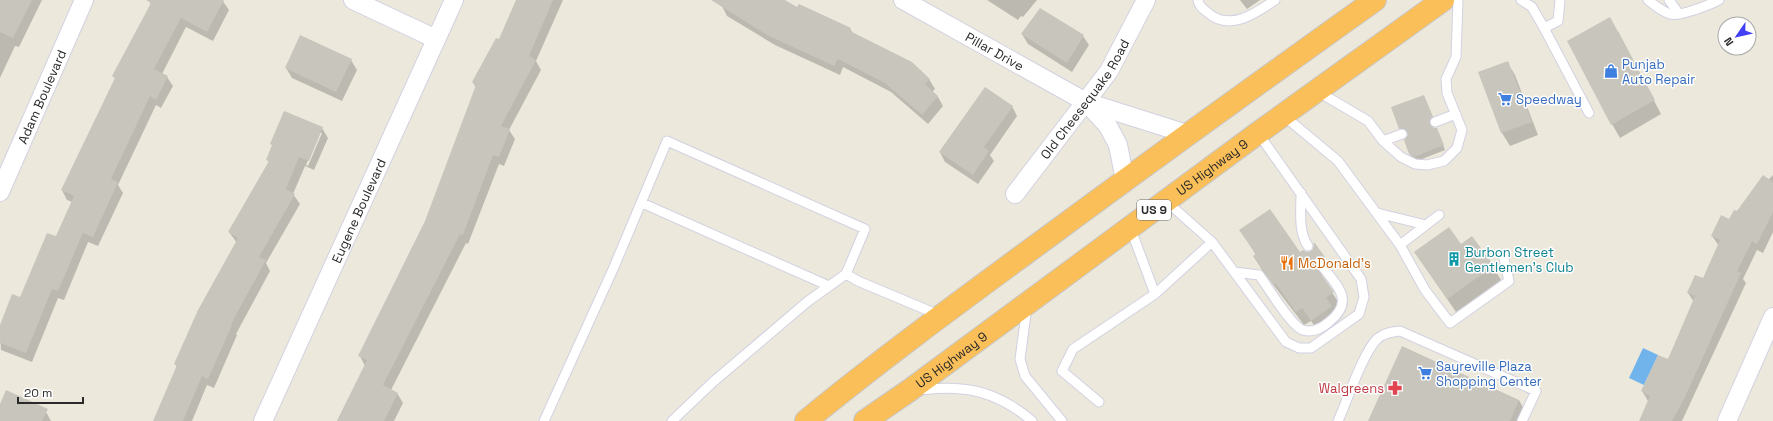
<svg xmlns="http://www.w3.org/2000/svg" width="1773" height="421" viewBox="0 0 1773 421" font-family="'Space Grotesk',sans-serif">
	<rect width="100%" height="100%" fill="#ece8dc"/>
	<path fill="#71b3eb" d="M1643,348l15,7 -14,30 -15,-7z"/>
	<path fill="#0003" fill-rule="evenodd" d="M0,0h42l-23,47 -4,-1 -15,32z
		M149,0h73l7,10 -16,31 -27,-14 -24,47 5,3 6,9 -12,22 -5,-3 -38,80 5,8 -25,53 -10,-4 -24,58 -6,-2 -26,64 -31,-12 -1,-22 21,-29 35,-62 16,-35 -5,-2 -5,-10 53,-111 -1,-3 37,-71z
		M517,0h46l-27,61 5,9 -32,60 6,9 -11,27 -5,-2 -31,80 -2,-1 -75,147 6,3 6,10 -9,18h-57l28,-55 -5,-10 66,-135 50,-133 -3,-6 26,-41z
		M725,0h58l15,9 52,20 3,4 76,46 6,10 -3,3 6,5 5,9 -15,18 -37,-32 -48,-25 -3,8 -65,-30 -48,-29 -5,-10z
		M987,0h50l-14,17 -2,-1 -3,4z
		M1240,0h20l-13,9z
		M1618,31l43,83 -41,24 -8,-14z
		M1022,34l61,2 6,9 -17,27 -44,-28z
		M351,60l6,10 -15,31 -50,-23 -6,-10z
		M1507,62l8,13 23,60 -28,11 -8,-13 -23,-60z
		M1426,101l9,21 -4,5 8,7 6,16 -28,11 -4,-2 -3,-5 -1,-20 -6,-1 -3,-5z
		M1012,106l5,10 -27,39 4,6 -16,23 -33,-22 -5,-10z
		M322,128l6,10 -14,32 -9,-4 -12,28 7,10 -34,59 4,8 -34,63 1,1 -23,53 -7,-3 -15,36h-38l23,-54 -2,-3 62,-121 -8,-11 40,-70 -2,-2zM319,133h3l-14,33 -2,-1z
		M1773,175v57l-10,21 -6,-3 -14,29 3,4 -64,138h-42l8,-20 -6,-10 27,-30 25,-59 -6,-9 15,-13 16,-34 -7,-10z
		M1241,231l59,22 12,-1 2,-3 1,-5 17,27 -9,-1 -2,6 20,30 -7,5 5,9 -19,14 -9,-13 -7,4 -42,-55 -8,-13 2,-2z
		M1415,252l78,15 8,13 -45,32z
		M1519,400l9,17 -2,4h-157z
		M0,406l46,6 5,9h-51z"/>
	<path fill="#c7c5bc" d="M0,0h32l-19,38 -13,-6z
		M146,0h78l-17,32 -26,-14 -27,51 14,7 -12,24 -6,-4 -39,83 7,3 -25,55 -10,-4 -25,58 -6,-2 -26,64 -26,-10v-18l12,-31 8,3 27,-64 9,3 18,-40 -13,-6 54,-112 -3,-2 39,-73z
		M516,0h37l-24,56 7,4 -35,66 9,3 -11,28 -6,-2 -30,80 -3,-1 -77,151 15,8 -14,28h-47l30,-61 -9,-4 67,-135 51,-136 -4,-3 24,-44 3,1z
		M711,0h74l12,7 2,-3 52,24 -1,3 62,31 18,17 -5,5 13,12 -16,19 -37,-32 -47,-24 -4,7 -65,-30z
		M1040,8l44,27 -17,28 -46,-29z
		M1610,17l45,83 -44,25 -44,-84z
		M300,35l52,24 -16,33 -51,-24z
		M1508,61l24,61 -31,11 -23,-61z
		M985,87l28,19 -29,41 5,4 -16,24 -34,-23z
		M1424,95l9,22 -4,4 1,3 4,4h3l7,17 -30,12 -5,-3 -5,-14 4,-5 -1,-3 -4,-4 -4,1 -8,-22z
		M284,111l39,16 -14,34 -10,-4 -13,32 9,5 -36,63 7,3 -35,64 1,1 -24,54 -6,-3 -19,45h-30l24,-56 -3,-1 24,-54 40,-72 -10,-6 41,-71 -3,-1 6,-15 -2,-1z
		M1763,175l10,7v30l-16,32 -5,-3 -15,30 4,2 -56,124 -13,24h-33l11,-25 -9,-5 17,-36 10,4 27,-63 -8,-3 8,-18 8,3 17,-38 -9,-4 10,-21 8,4 5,-9 3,1z
		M1270,209l30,43 3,-2 4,2 4,-1 2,-2 1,-7 11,15h-9l-3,6 21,29 -8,6 6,8 -21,15 -9,-13 -6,4 -21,-29 -2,1 -20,-28 3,-2 -17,-24z
		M1449,227l12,17 11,-8 22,30 -47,33 -33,-47z
		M1402,346l117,54 -9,21h-142z
		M6,390l42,19 -6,12h-42v-17z"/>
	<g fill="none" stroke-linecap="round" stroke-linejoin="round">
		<defs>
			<path id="lane" d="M1198,0c1,6 4,8 9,12 22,20 48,2 68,-12
				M1521,0l11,7 12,21 14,-7 2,-21
				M1648,0c6,5 14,11 22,14 9,3 39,-9 49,-14
				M1669,0l10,14
				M1544,28l45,85
				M1317,91l51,30 15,20 18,16 14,7 12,1 17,-4 13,-13 5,-18 -15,-37 -1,-14 10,-22 2,-57
				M1283,115l55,46 62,84 39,-30
				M1435,122l21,-8
				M1383,141l19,-7
				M1301,193c0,18 -3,38 7,53
				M1166,201l46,41 74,100 13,6h12l48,-34 5,-17 -3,-18 -103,-146
				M642,203l187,83
				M1377,213l49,12
				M1130,227l25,67
				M1400,245l25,45 25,33 59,-42 -6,-27
				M1234,272l25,3c8,11 33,52 44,55 9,3 19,-2 26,-8 28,-22 6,-38 -10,-60
				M846,274l12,7 81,34
				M1027,307l-7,52 5,17 37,45
				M917,390c14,-1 30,-3 44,-1 27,2 51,15 71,32
				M1099,402l-37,-31 11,-22 82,-55 57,-52
				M544,421l70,-154 53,-126 198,88 -19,45 -39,28 -94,80 -41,39
				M1338,421c9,-20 25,-68 39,-82 7,-6 14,-7 23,-8l136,60 -14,30"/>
			<g id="street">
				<path d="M353,0l83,39"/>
				<path id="s1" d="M903,0l183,102 101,32"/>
				<path d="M1086,102l22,24 10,19 7,35"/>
				<path id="s2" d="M0,192l84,-192"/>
				<path id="s3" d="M1015,194l94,-123 37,-71"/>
				<path id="s4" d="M263,421l191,-421"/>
				<path d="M1727,421l46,-104"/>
			</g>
			<g id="highway">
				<path d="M806,421c79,-65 163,-126 246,-187 107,-79 215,-157 323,-234"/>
				<path id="s5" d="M865,421l45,-31 348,-257 185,-133"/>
			</g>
		</defs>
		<use href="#lane" stroke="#d2d1e2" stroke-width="11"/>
		<use href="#street" stroke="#d2d1e2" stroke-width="20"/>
		<use href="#highway" stroke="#c8c8c8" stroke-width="24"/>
		<use href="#lane" stroke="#fff" stroke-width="9"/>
		<use href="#street" stroke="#fff" stroke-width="18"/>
		<use href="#highway" stroke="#fabf59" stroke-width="22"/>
	</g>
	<defs>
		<symbol id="shop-bare" viewBox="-9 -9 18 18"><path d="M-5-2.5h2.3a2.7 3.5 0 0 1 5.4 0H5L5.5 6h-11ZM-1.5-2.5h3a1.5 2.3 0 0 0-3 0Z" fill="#3f7fe0" stroke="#fff" stroke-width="2.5" paint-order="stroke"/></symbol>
		<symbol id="supermarket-bare" viewBox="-9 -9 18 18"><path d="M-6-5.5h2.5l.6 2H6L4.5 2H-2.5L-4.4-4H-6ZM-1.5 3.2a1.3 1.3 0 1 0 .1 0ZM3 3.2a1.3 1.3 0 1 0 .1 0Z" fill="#3f7fe0" stroke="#fff" stroke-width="2.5" paint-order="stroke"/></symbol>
		<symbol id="building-bare" viewBox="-9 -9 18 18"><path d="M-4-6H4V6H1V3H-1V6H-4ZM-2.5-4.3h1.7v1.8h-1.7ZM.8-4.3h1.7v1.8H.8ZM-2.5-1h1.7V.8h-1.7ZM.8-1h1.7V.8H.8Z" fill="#0f9aa8" stroke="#fff" stroke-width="2.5" paint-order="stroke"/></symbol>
		<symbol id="restaurant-bare" viewBox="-9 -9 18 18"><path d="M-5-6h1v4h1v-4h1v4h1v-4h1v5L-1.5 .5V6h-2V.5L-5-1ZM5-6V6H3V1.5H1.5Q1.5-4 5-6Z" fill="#e8710a" stroke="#fff" stroke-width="2.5" paint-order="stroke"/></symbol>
		<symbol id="pharmacy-bare" viewBox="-9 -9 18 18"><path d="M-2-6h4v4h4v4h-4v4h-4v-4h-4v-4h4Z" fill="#e0444e" stroke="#fff" stroke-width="2.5" paint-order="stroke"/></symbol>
	</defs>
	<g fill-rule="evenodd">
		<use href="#shop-bare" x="1601" y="61" width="20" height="20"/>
		<use href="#supermarket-bare" x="1495" y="89" width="20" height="20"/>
		<use href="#building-bare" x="1444" y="249" width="20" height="20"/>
		<use href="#restaurant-bare" x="1277" y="253" width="20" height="20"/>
		<use href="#supermarket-bare" x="1415" y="363" width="20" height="20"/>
		<use href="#pharmacy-bare" x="1385" y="378" width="20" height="20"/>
	</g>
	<g text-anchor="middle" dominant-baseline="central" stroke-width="3" stroke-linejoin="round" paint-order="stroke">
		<rect fill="#fff" stroke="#6a6a6a" stroke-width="1" x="1137" y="200" width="34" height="20" rx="3"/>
		<g font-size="12" font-weight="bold" fill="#2a2a2a">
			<text x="1154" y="210">US 9</text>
		</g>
		<g font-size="13" fill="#2a2a2a" stroke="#fff">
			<text stroke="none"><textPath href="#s1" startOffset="105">Pillar Drive</textPath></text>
			<text stroke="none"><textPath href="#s2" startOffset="104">Adam Boulevard</textPath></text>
			<text stroke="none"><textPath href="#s3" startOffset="118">Old Cheesequake Road</textPath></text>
			<text stroke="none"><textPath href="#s5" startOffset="430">US Highway 9</textPath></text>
			<text stroke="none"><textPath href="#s4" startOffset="231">Eugene Boulevard</textPath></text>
			<text stroke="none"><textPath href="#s5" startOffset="106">US Highway 9</textPath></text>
		</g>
		<g font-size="13" fill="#366cbe" stroke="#fff" text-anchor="start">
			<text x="1622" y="64">Punjab<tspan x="1622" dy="15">Auto Repair</tspan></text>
			<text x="1516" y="99">Speedway</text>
			<text x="1436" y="366">Sayreville Plaza<tspan x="1436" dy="15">Shopping Center</tspan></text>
		</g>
		<g font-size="13" fill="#0d838f" stroke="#fff" text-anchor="start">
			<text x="1465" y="252">Burbon Street<tspan x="1465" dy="15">Gentlemen's Club</tspan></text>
		</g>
		<g font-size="13" fill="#c56008" stroke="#fff" text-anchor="start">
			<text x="1298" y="263">McDonald's</text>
		</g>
		<g font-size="13" fill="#be3a42" stroke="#fff" text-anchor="end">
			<text x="1384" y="388">Walgreens</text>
		</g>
	</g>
	<g transform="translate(1737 36) rotate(236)"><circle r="19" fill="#ffffff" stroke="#aaaaaa"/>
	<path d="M0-3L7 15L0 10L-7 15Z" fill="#4240f5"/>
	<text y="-6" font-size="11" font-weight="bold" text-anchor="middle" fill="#2a2a2a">N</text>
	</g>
	<path d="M18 397v6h65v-6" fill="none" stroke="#2a2a2a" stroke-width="2"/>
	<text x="24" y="397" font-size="12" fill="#2a2a2a" stroke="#ffffff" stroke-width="3" paint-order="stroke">20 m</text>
</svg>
